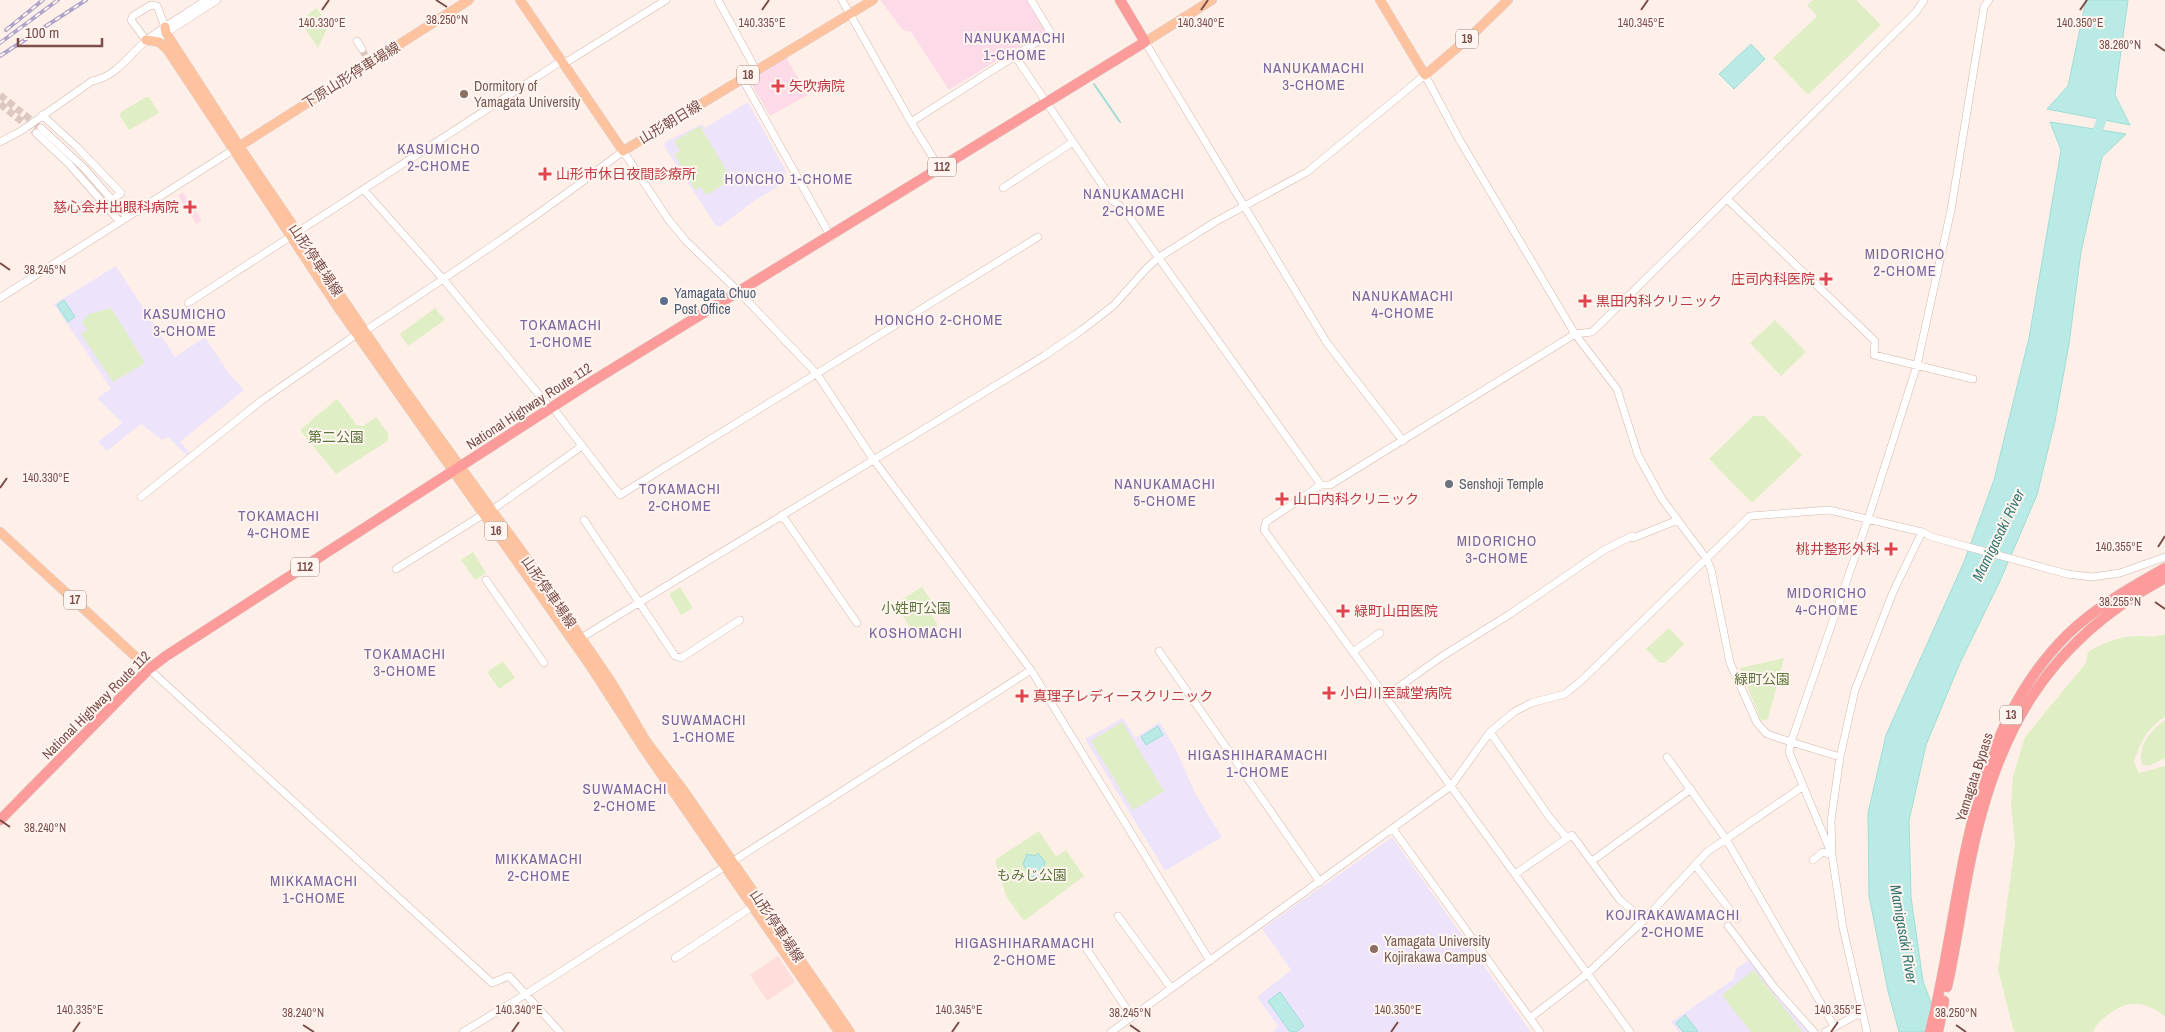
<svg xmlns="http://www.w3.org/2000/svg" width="2165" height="1032" viewBox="0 0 2165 1032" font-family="'Archivo Narrow','Noto Sans JP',sans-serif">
	<rect width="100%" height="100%" fill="#fef0e8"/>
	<path fill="#ffdddb" d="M778,956l17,26 -28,19 -17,-26z"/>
	<path fill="#ede4fb" d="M748,102l38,69 -4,13 -28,17 -33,25h-5l-52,-80 1,-4 37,-18 3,4z
		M116,266l59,91 30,-20 25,38 14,15 -64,52 10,11 -3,3 -19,-19 -6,3 -21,-16 -34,27 -9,-9 24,-19 -25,-25 14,-9 -57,-85z
		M1123,718l12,20 25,-16 17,30 19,43 26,42 -57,34 -80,-132z
		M1392,837l139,195h-258l5,-6 -21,-29 34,-27 -29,-41z
		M1750,959l59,73h-130l-8,-10 63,-43 2,-10z"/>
	<path fill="#fddae7" d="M882,0h144l19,31 -96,59 -38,-58 -8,-2 -22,-29z
		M785,56l23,39 -38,21 -22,-38z
		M183,192l19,28 -6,4 -18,-29z"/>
	<path fill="#dfeec4" d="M1813,0h43l25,25 -73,70 -35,-37 44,-42 -10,-11z
		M316,8l13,16 -11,24 -18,-27z
		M146,97h3l10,16 -30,17 -9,-14 1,-4z
		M700,126l32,54 -26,15 -5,-8 -6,3 -21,-36 6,-3 -6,-10z
		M111,308l34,55 -32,19 -32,-48 6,-4 -5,-8 7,-8z
		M435,308l10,12 -37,26 -8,-12z
		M1775,320l31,32 -25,24 -31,-33z
		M337,399l20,26 6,1 13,-9 12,16v8l-52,33 -36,-44z
		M1753,416h11l38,39 -50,48 -43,-44z
		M473,552l13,21 -11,7 -14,-20z
		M680,587l13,21 -12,7 -12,-21z
		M922,587l15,22 -6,5 7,11 -21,13 -22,-34z
		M1669,628l15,16 -19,19h-5l-14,-14z
		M2165,634v83c-18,11 -25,26 -31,45l5,11 26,-7v250c-20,-14 -37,-18 -57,-1 -6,5 -12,9 -15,17h-79l-16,-62 17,-126 -4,-40 2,-28 12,-39 61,-74 2,-11c14,-9 32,-16 50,-16 11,0 16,2 27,-2z
		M1784,658l-16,61 -7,2 -21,-53z
		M503,661l12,17 -16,11 -12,-17z
		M2165,720v38l-16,8 -7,-1c-5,-20 8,-33 23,-45z
		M1122,722l42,69 -31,19 -42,-69z
		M1039,831l17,26 10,-7 18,26 -60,45 -18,-25 -11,-36z
		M1754,970l49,62h-52l-29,-37z"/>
	<path fill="#baeae5" stroke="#9fddd7" d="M2086,0h42l-13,95 15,30 -83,-16 21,-23z
		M1751,44l14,15 -31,30 -15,-15z
		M2050,122l76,12 -24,23 -21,95 -12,92 -14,77 -18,74 -37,86 -40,82 -34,82 -17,76 2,76 12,84 19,51h-43l-11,-41 -19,-95 -1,-83 18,-78 78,-173 30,-82 35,-142 32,-188z
		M64,300l11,17 -7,5 -11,-17z
		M1158,726l5,9 -17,10 -5,-8z
		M1038,853l7,9 -2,8 2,4 -8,5 -7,-3 -7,-12 4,-10 7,2z
		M1280,992l24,34 -8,6h-6l-22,-31z
		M1685,1015l13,16 -1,1h-14l-7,-9z"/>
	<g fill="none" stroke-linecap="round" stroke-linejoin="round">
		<path stroke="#9fddd7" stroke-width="2" d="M1094,84l26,38"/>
		<path stroke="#baeae5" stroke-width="10" d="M2093,142l9,-23 2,-13"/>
		<path stroke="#ddc8c0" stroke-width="7" stroke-dasharray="7 3.5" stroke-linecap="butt" d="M362,49l4,8
			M0,95l41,33
			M0,104l36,29"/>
		<defs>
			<path id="minor" d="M718,0l38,70
				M842,0l69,122 29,47
				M146,40l-15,-20 2,-4 18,-11 6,1 8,21
				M357,41l5,8
				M152,42l65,-42
				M1145,42l182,301 76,98
				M1015,56l98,145 10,7 198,277 -55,37 -2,8 366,502
				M565,63l101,-63
				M742,78l89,159
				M42,115l35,32 44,46 -9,7
				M911,122l140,-89 -20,-33
				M41,128l43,40 42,48
				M36,133l33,31 50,57
				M0,142l21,-11 71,-50c26,-5 36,-26 56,-42 18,-14 39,-26 58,-39
				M1003,188l70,-46
				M364,190l79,89 108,130
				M1727,199l148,142 -1,14 99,24
				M0,298l233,-148
				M188,303l375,-243
				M365,331c88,-58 175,-116 258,-180l45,68 18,22 53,51 78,82 56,85 158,211 179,291
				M553,408l67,87 418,-258
				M1321,485h9l245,-151 17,-2 324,-320 8,-12
				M141,497l120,-96 96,-67
				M492,510l90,-64
				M782,515l75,108
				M584,520l91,136 6,2 59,-38
				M1633,538l45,-18
				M396,569l88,-55
				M486,580l58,83
				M581,638l463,-282 38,-26 32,-25 32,-36 12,-11 57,-36 92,-50 118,-97 34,64 116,195 42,55 21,66 24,44 44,59 5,11 19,94 27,60 10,11 24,8 -2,10 43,103
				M1159,651l161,231
				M1354,651l26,-18
				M149,669l343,314 17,-7 51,56
				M1386,696l55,-39 69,-43 94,-64 28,-14
				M1490,732l60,86 17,20
				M1667,757l59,82 108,187
				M1840,757l-49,-15 77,-223 49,-154 34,-155 33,-203 5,-7
				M1393,829l147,203
				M1813,860l10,-8 8,3
				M1592,861l99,-72
				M1695,865l42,54
				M1515,874l57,-39 48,65 24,20
				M1118,916l53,72
				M1728,926l46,61 40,45
				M1086,948l46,69
				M675,958l78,-52
				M1530,1018l57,-44 57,-54 63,-68 95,-65
				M463,1032l63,-38 505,-324
				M1111,1032l340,-246 39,-54 24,-20 17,-9 34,-9 17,-14 168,-164 79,-6 93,22 10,5 135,37 25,3 28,-4 45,-16
				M1825,1032l37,-20
				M1867,1032l-24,-104 -11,-73 -1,-34 9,-64 15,-67 38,-98 29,-60"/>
			<path id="major" d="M520,0l103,151 250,-151
				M1380,0l45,75 46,-39 37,-36
				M165,27l1,6 73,113 165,243 121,167 87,127 34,58 38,50 166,241
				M146,40l13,2 8,7 170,257 252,358 57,88 193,280
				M1145,42l67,-42
				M235,149l234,-149
				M0,532l149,137"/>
			<path id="highway" d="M0,820l149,-151 17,-13 425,-274 554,-340 -25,-42
				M1947,987c9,-40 14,-80 22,-119 25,-132 75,-225 196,-290
				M1930,1032c34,-134 32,-294 138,-398 28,-27 63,-47 97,-66
				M1938,1032l6,-31"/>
		</defs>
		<use href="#minor" stroke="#d4b6af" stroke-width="8"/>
		<use href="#major" stroke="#dacdcc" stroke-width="10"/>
		<use href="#highway" stroke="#dacdcc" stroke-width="11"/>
		<use href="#minor" stroke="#fff" stroke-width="7"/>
		<use href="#major" stroke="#ffc29e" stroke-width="9"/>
		<use href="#highway" stroke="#fc9b9a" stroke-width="10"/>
		<defs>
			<path id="rail" d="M6,30l37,-30
				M0,43l58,-43
				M0,56l86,-56"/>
		</defs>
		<use href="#rail" stroke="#afa4ca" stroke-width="4"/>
		<use href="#rail" stroke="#fff5f0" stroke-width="2" stroke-dasharray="5.5" stroke-linecap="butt"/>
	</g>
	<path fill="none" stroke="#7b4e49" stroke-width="2" d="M436,0l11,7M322,10l7,-10M762,10l7,-10M1201,10l7,-10M1641,10l7,-10M2080,10l7,-10M2155,44l10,7M0,263l10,7M0,488l7,-10M2158,547l7,-11M2155,602l10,7M0,820l10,7M303,1025l11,7M1130,1025l10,7M1956,1025l10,7M73,1032l7,-10M512,1032l7,-10M952,1032l7,-10M1391,1032l7,-10M1831,1032l7,-10"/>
	<g fill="#e0444e" stroke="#fff5f0" stroke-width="2">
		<path d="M775.5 78.5h5v5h5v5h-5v5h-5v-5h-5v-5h5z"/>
		<path d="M542.5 166.5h5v5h5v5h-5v5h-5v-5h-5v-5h5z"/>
		<path d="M187.5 199.5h5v5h5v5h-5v5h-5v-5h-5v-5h5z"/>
		<path d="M1823.5 271.5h5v5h5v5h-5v5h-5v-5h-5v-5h5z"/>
		<path d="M1582.5 293.5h5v5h5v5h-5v5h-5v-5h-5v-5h5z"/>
		<path d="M1279.5 491.5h5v5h5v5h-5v5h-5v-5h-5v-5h5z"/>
		<path d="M1888.5 541.5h5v5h5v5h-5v5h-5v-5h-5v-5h5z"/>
		<path d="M1340.5 603.5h5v5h5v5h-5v5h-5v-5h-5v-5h5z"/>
		<path d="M1326.5 685.5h5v5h5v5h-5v5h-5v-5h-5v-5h5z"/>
		<path d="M1019.5 688.5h5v5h5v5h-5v5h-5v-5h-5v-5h5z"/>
	</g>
	<g fill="#8d6e63" stroke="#fff5f0" stroke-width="2">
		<circle cx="464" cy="94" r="5"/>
		<circle cx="1374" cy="949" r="5"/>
	</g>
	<circle fill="#5c6f8a" stroke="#fff5f0" stroke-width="2" cx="664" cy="301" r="5"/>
	<circle fill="#6b7280" stroke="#fff5f0" stroke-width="2" cx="1449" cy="484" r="5"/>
	<g text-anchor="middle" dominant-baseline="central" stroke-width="4" stroke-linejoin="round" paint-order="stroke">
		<g fill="#fff5f0" stroke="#a3807b" stroke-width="1">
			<rect x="1456" y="29.5" width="22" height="19" rx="4"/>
			<rect x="737" y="65.5" width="22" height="19" rx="4"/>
			<rect x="928" y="157.5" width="28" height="19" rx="4"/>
			<rect x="485" y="521.5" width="22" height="19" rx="4"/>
			<rect x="291" y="557.5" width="28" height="19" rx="4"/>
			<rect x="64" y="590.5" width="22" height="19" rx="4"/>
			<rect x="2000" y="705.5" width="22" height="19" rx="4"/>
		</g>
		<g font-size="12" font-weight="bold" fill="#7b4e49">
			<text x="1467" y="39">19</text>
			<text x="748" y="75">18</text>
			<text x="942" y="167">112</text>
			<text x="496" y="531">16</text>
			<text x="305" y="567">112</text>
			<text x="75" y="600">17</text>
			<text x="2011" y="715">13</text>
		</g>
		<g font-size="14" fill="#7b4e49" stroke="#fff5f0">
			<text transform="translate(351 75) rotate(-32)">下原山形停車場線</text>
			<text transform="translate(670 122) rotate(-31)">山形朝日線</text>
			<text transform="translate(316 260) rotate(56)">山形停車場線</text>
			<text transform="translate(529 406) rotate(-33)">National Highway Route 112</text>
			<text transform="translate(549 592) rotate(55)">山形停車場線</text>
			<text transform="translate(96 705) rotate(-45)">National Highway Route 112</text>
			<text transform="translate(1974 777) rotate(-72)">Yamagata Bypass</text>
			<text transform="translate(777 926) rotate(56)">山形停車場線</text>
		</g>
		<g font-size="14" fill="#785e54" stroke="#fff5f0" text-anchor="start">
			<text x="474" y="86">Dormitory of<tspan x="474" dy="16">Yamagata University</tspan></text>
			<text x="1384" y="941">Yamagata University<tspan x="1384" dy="16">Kojirakawa Campus</tspan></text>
		</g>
		<g font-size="14" fill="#be3a42" stroke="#fff5f0" text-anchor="start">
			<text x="789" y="86">矢吹病院</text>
			<text x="556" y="174">山形市休日夜間診療所</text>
			<text x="179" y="207" text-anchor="end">慈心会井出眼科病院</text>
			<text x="1815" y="279" text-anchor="end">庄司内科医院</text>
			<text x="1596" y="301">黒田内科クリニック</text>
			<text x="1293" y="499">山口内科クリニック</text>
			<text x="1880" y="549" text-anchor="end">桃井整形外科</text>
			<text x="1354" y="611">緑町山田医院</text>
			<text x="1340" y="693">小白川至誠堂病院</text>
			<text x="1033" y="696">真理子レディースクリニック</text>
		</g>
		<g font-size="14" fill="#4e5e75" stroke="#fff5f0" text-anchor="start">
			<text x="674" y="293">Yamagata Chuo<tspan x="674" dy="16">Post Office</tspan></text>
		</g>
		<g font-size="14" fill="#5b753b" stroke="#fff5f0">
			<text x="336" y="437">第二公園</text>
			<text x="916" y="608">小姓町公園</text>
			<text x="1762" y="679">緑町公園</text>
			<text x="1032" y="875">もみじ公園</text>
		</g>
		<g font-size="14" fill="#5b616d" stroke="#fff5f0" text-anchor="start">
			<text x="1459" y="484">Senshoji Temple</text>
		</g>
		<g font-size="15" letter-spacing="1" fill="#7c659e" stroke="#fff5f0">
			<text x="1015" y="37">NANUKAMACHI<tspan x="1015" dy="17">1-CHOME</tspan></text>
			<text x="1314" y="67">NANUKAMACHI<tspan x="1314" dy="17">3-CHOME</tspan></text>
			<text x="439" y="148">KASUMICHO<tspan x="439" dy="17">2-CHOME</tspan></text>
			<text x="789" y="178">HONCHO 1-CHOME</text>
			<text x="1134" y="193">NANUKAMACHI<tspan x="1134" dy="17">2-CHOME</tspan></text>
			<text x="1905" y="253">MIDORICHO<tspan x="1905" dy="17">2-CHOME</tspan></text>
			<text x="1403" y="295">NANUKAMACHI<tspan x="1403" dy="17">4-CHOME</tspan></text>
			<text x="185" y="313">KASUMICHO<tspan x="185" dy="17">3-CHOME</tspan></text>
			<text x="939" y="319">HONCHO 2-CHOME</text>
			<text x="561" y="324">TOKAMACHI<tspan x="561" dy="17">1-CHOME</tspan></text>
			<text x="1165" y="483">NANUKAMACHI<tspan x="1165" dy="17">5-CHOME</tspan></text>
			<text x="680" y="488">TOKAMACHI<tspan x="680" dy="17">2-CHOME</tspan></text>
			<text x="279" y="515">TOKAMACHI<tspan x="279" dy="17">4-CHOME</tspan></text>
			<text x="1497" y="540">MIDORICHO<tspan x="1497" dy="17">3-CHOME</tspan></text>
			<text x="1827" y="592">MIDORICHO<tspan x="1827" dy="17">4-CHOME</tspan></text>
			<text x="916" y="632">KOSHOMACHI</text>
			<text x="405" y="653">TOKAMACHI<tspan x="405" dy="17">3-CHOME</tspan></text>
			<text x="704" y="719">SUWAMACHI<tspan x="704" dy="17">1-CHOME</tspan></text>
			<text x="1258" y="754">HIGASHIHARAMACHI<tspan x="1258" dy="17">1-CHOME</tspan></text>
			<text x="625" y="788">SUWAMACHI<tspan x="625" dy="17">2-CHOME</tspan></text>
			<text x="539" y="858">MIKKAMACHI<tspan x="539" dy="17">2-CHOME</tspan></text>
			<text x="314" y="880">MIKKAMACHI<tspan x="314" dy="17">1-CHOME</tspan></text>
			<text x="1673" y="914">KOJIRAKAWAMACHI<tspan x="1673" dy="17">2-CHOME</tspan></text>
			<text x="1025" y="942">HIGASHIHARAMACHI<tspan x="1025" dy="17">2-CHOME</tspan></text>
		</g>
		<g font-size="15" font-style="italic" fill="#387974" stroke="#fff5f0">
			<text transform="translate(1998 535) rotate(-64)">Mamigasaki River</text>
			<text transform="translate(1904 934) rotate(80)">Mamigasaki River</text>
		</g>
	</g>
	<g font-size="12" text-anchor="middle" fill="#7b4e49" stroke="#fff5f0" stroke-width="4" stroke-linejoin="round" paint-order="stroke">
		<text x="447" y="24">38.250°N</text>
		<text x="762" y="27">140.335°E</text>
		<text x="322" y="27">140.330°E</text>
		<text x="1201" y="27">140.340°E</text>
		<text x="1641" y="27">140.345°E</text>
		<text x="2080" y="27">140.350°E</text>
		<text x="2120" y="49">38.260°N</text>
		<text x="45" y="274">38.245°N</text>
		<text x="46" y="482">140.330°E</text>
		<text x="2119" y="551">140.355°E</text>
		<text x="2120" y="606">38.255°N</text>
		<text x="45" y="832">38.240°N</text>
		<text x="80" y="1014">140.335°E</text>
		<text x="519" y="1014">140.340°E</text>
		<text x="959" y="1014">140.345°E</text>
		<text x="1398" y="1014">140.350°E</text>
		<text x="1838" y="1014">140.355°E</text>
		<text x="303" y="1017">38.240°N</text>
		<text x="1130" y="1017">38.245°N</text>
		<text x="1956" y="1017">38.250°N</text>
	</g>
	<path d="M18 38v8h84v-8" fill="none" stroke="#7b4e49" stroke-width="2.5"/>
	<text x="25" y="38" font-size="15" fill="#7b4e49" stroke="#fff5f0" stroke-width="4" paint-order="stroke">100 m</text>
</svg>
